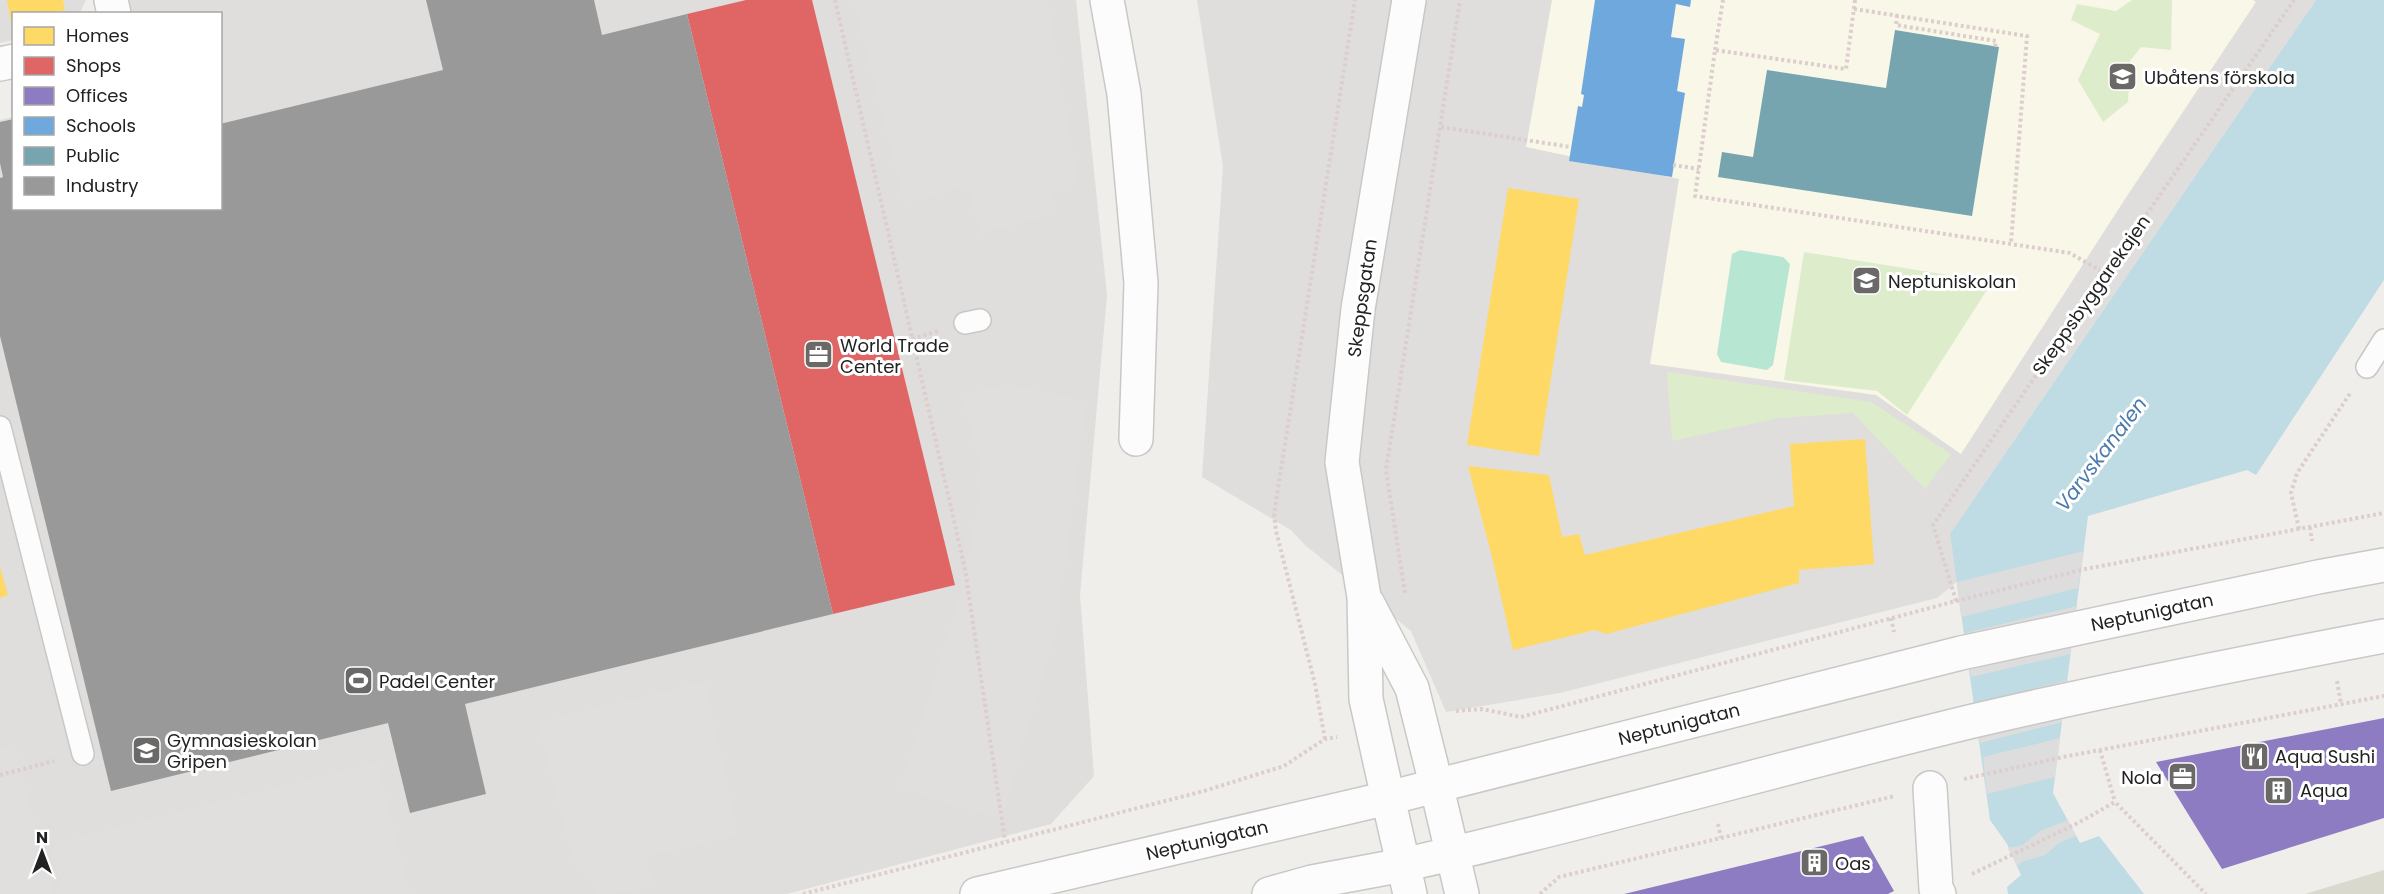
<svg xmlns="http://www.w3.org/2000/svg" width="2384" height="894" viewBox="0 0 2384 894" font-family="Poppins,sans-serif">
	<rect width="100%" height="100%" fill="#f0eeeb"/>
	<path fill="#dfdedc" d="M0,0h86l-6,13 -66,1 -1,26 -13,3z
		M123,0h953l31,295 -27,300 14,181 -43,48 -264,70h-787v-774l13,-3 1,91h206v-194l-94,-1z
		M1197,0h1119l-366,534 7,48 -20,16 -377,95 -114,19 -35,-81 -106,-86 -14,-15 -89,-53 21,-310z"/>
	<path fill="#f8f7e8" d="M1552,0h701l3,2 -131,197 -164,255 -85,-59 -226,-31 29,-185 -153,-32z"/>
	<path fill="#d9d9cd" d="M2384,870v24h-79z"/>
	<path fill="#ddeccb" d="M2132,0h40l-1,50 -30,-3 -11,14 -2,41 -25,20 -25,-42 22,-46 -29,-14 6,-16 39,7z
		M1804,252l188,30 -85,133 -30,-24 -93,-11z
		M1667,372l204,30 80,52 -26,35 -72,-76 -74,5 -107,23z"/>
	<path fill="#b7e6d2" d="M1740,250l43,7 7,7 -17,101 -6,5 -46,-8 -4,-8 15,-100z"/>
	<path fill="#e0dfde" d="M853,0h194l31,182 -27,7 6,24 -78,21 -10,-49 -64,19z
		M1010,384l76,18 -29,225 -56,193 -100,-32 60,-195 22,-112 -20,-86z
		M705,682l33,153 -92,21 6,29 -39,9h-18l-5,-20 -18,-17 -34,-135z
		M14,744l39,150h-53v-146z
		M377,763l33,131h-346l-12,-50z"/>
	<path fill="#bfdbe3" d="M2316,0h68v280l-128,195 -9,-5 -159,46 -35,277 27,50 19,-7 45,58h-136l-1,-7 14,-12 -14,-31 -17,-24 -40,-286z"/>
	<path fill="#dedddd" d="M2084,551l-6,37 -117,29 -4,-35z
		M2077,606l-7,48 -99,23 -6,-44z
		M2068,680l-6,42 -82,21 -5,-40z
		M2060,738l-5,39 -68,17 -4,-37z
		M2068,820l8,16 -17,7 -14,12 -23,7 -5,4 -9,-18 15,-3 17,-14z"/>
	<path fill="#ffd966" d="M7,0h56l2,10 -16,4h-35v7l-3,1z
		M1508,188l71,11 -40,257 -72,-11z
		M1865,439l9,125 -75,6v13l-193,51 -11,-4 -82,20 -22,-97 -23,-87 81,9 13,62 17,-3 6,21 209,-49 -4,-62z
		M0,567l8,28 -8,3z"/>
	<path fill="#e06666" d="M746,0h66l143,585 -122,29 -146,-600z"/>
	<path fill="#8e7cc3" d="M2384,718v100l-162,51 -66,-107z
		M1863,836l31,55 -6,3h-264z"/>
	<path fill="#6fa8dc" d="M1595,0h96l-1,7 -14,-3 -5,33 14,2 -8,52 8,2 -13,84 -103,-16 9,-55 4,1 2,-12 -3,-1z"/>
	<path fill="#76a5af" d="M1895,30l104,17 -27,169 -254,-39 4,-25 31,5 14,-87 119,18z"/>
	<path fill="#999" d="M426,0h168l8,35 85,-21 146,600 -368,90 21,90 -76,19 -22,-90 -277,68 -111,-455v-158l3,-1 -3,-14v-41l14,-3v89h206v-84l223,-54z"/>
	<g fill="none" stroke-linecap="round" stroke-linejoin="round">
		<defs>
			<path id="service" d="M965,323l15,-3
				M2367,367l17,-27
				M0,427l83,327"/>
			<path id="minor" d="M111,0l3,14
				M1107,0l17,94 17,189 -5,156
				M0,64l14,-3
				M1368,604l44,84 24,96
				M1930,788l6,101 3,5
				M977,894l411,-96 -22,-99 -2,-102 -22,-135 16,-153 51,-309
				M1269,894l43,-12 91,-17"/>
			<path id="tertiary" d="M1436,784l26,110
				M1403,865c191,-43 380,-98 570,-144 136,-32 274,-59 411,-85
				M1410,894l-22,-96 573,-145 357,-76 66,-12"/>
		</defs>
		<use href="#service" stroke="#c9c8c7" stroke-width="24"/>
		<use href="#minor" stroke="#c9c8c7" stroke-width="36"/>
		<use href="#tertiary" stroke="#c9c8c7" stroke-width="36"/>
		<path stroke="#dccecd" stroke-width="4" stroke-dasharray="3 3" stroke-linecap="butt" d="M835,0l130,569 40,272
			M1855,0l-9,69 -131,-19 -20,146 375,57 36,21
			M1854,9l173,27 -16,207
			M1897,15l-1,10 100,16 -1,6
			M1715,50l8,-50
			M1441,127l130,20
			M1673,165l26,4
			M912,339l26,-8
			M2310,527l2,14
			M2299,529l-8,-36 6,-20 54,-81
			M1405,593l-19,-123 74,-470
			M1956,601l-23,-76 361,-525
			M1891,618l3,14
			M2337,681l4,23
			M1456,711l26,-2 39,8 435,-116 129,-32 299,-56
			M1325,739l-10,-55 -39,-153 -2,-17 81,-514
			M2100,750l15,52
			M0,775l54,-14
			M1964,779l99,-22 321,-61
			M1718,824l3,14
			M1972,874l106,-51 37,-21 91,92
			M803,894l401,-103 80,-25 41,-27 12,-2
			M1540,894l19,-17 336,-81"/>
		<use href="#service" stroke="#fdfcfc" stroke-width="21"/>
		<use href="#minor" stroke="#fdfcfc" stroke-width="33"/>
		<use href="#tertiary" stroke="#fdfcfc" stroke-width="33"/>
	</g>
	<defs>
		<symbol id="school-square" viewBox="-11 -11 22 22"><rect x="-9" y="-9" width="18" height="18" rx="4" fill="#6a6968" stroke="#fff"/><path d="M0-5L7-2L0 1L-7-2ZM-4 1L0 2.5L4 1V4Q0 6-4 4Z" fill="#fff"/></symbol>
		<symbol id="office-square" viewBox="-11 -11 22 22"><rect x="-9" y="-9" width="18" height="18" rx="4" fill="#6a6968" stroke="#fff"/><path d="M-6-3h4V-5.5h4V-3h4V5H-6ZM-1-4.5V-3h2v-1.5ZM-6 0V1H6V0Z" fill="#fff"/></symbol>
		<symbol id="stadium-square" viewBox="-11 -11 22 22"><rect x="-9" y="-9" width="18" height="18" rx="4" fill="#6a6968" stroke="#fff"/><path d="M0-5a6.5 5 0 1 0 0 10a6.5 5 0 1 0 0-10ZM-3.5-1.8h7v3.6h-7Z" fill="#fff"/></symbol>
		<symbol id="restaurant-square" viewBox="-11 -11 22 22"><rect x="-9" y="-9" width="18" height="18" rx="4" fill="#6a6968" stroke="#fff"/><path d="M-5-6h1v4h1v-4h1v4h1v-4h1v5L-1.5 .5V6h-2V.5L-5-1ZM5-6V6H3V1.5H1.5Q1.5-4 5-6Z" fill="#fff"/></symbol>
		<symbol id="building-square" viewBox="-11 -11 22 22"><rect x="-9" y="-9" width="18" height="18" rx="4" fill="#6a6968" stroke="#fff"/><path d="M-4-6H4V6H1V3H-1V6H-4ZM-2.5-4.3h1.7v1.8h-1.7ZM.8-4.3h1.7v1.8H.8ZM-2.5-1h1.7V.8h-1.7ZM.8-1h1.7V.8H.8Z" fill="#fff"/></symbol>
	</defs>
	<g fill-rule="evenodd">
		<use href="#school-square" x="2106" y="60" width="33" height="33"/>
		<use href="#school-square" x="1850" y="264" width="33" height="33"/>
		<use href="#office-square" x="802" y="338" width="33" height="33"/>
		<use href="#stadium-square" x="342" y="664" width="33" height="33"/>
		<use href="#school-square" x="130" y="734" width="33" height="33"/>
		<use href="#restaurant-square" x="2238" y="740" width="33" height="33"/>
		<use href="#office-square" x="2166" y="760" width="33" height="33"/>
		<use href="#building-square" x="2262" y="774" width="33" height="33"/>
		<use href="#building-square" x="1798" y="846" width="33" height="33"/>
	</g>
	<g text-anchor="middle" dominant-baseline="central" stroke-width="6" stroke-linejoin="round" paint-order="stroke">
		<g font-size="18" fill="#222" stroke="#fff" text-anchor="start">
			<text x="2144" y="77">Ubåtens förskola</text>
			<text x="1888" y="281">Neptuniskolan</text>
			<text x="840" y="345">World Trade<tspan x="840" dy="21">Center</tspan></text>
			<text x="379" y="681">Padel Center</text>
			<text x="167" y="740">Gymnasieskolan<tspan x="167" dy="21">Gripen</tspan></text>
			<text x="2275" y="756">Aqua Sushi</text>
			<text x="2162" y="777" text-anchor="end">Nola</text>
			<text x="2300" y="790">Aqua</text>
			<text x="1835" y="863">Oas</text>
		</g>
		<g font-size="18" fill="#222" stroke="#fff">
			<text transform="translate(2091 295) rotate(-55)">Skeppsbyggarekajen</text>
			<text transform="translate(1362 298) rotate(-82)">Skeppsgatan</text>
			<text transform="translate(2152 612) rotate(-12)">Neptunigatan</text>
			<text transform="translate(1679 724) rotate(-14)">Neptunigatan</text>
			<text transform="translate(1207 840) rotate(-13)">Neptunigatan</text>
		</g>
		<g font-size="20" font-style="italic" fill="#4a7aab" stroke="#fff">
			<text transform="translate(2101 454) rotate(-53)">Varvskanalen</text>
		</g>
	</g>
	<rect x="12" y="12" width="210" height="198" fill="#ffffff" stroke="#a7a7a7" stroke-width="1.5"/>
	<rect x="24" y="27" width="30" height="18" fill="#ffd966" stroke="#a7a7a7" stroke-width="1.5"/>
	<text x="66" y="42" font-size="18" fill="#222222">Homes</text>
	<rect x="24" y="57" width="30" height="18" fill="#e06666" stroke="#a7a7a7" stroke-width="1.5"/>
	<text x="66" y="72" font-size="18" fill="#222222">Shops</text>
	<rect x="24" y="87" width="30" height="18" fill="#8e7cc3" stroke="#a7a7a7" stroke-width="1.5"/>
	<text x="66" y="102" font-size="18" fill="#222222">Offices</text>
	<rect x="24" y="117" width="30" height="18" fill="#6fa8dc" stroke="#a7a7a7" stroke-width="1.5"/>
	<text x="66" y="132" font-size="18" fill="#222222">Schools</text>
	<rect x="24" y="147" width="30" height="18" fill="#76a5af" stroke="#a7a7a7" stroke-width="1.5"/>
	<text x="66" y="162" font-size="18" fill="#222222">Public</text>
	<rect x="24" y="177" width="30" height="18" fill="#999999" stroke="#a7a7a7" stroke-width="1.5"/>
	<text x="66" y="192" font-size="18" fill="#222222">Industry</text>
	<g transform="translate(42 852)" stroke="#ffffff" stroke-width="4.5" paint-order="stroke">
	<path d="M0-4.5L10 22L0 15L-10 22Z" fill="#222222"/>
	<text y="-9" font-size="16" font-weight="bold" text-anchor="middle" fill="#222222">N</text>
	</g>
</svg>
